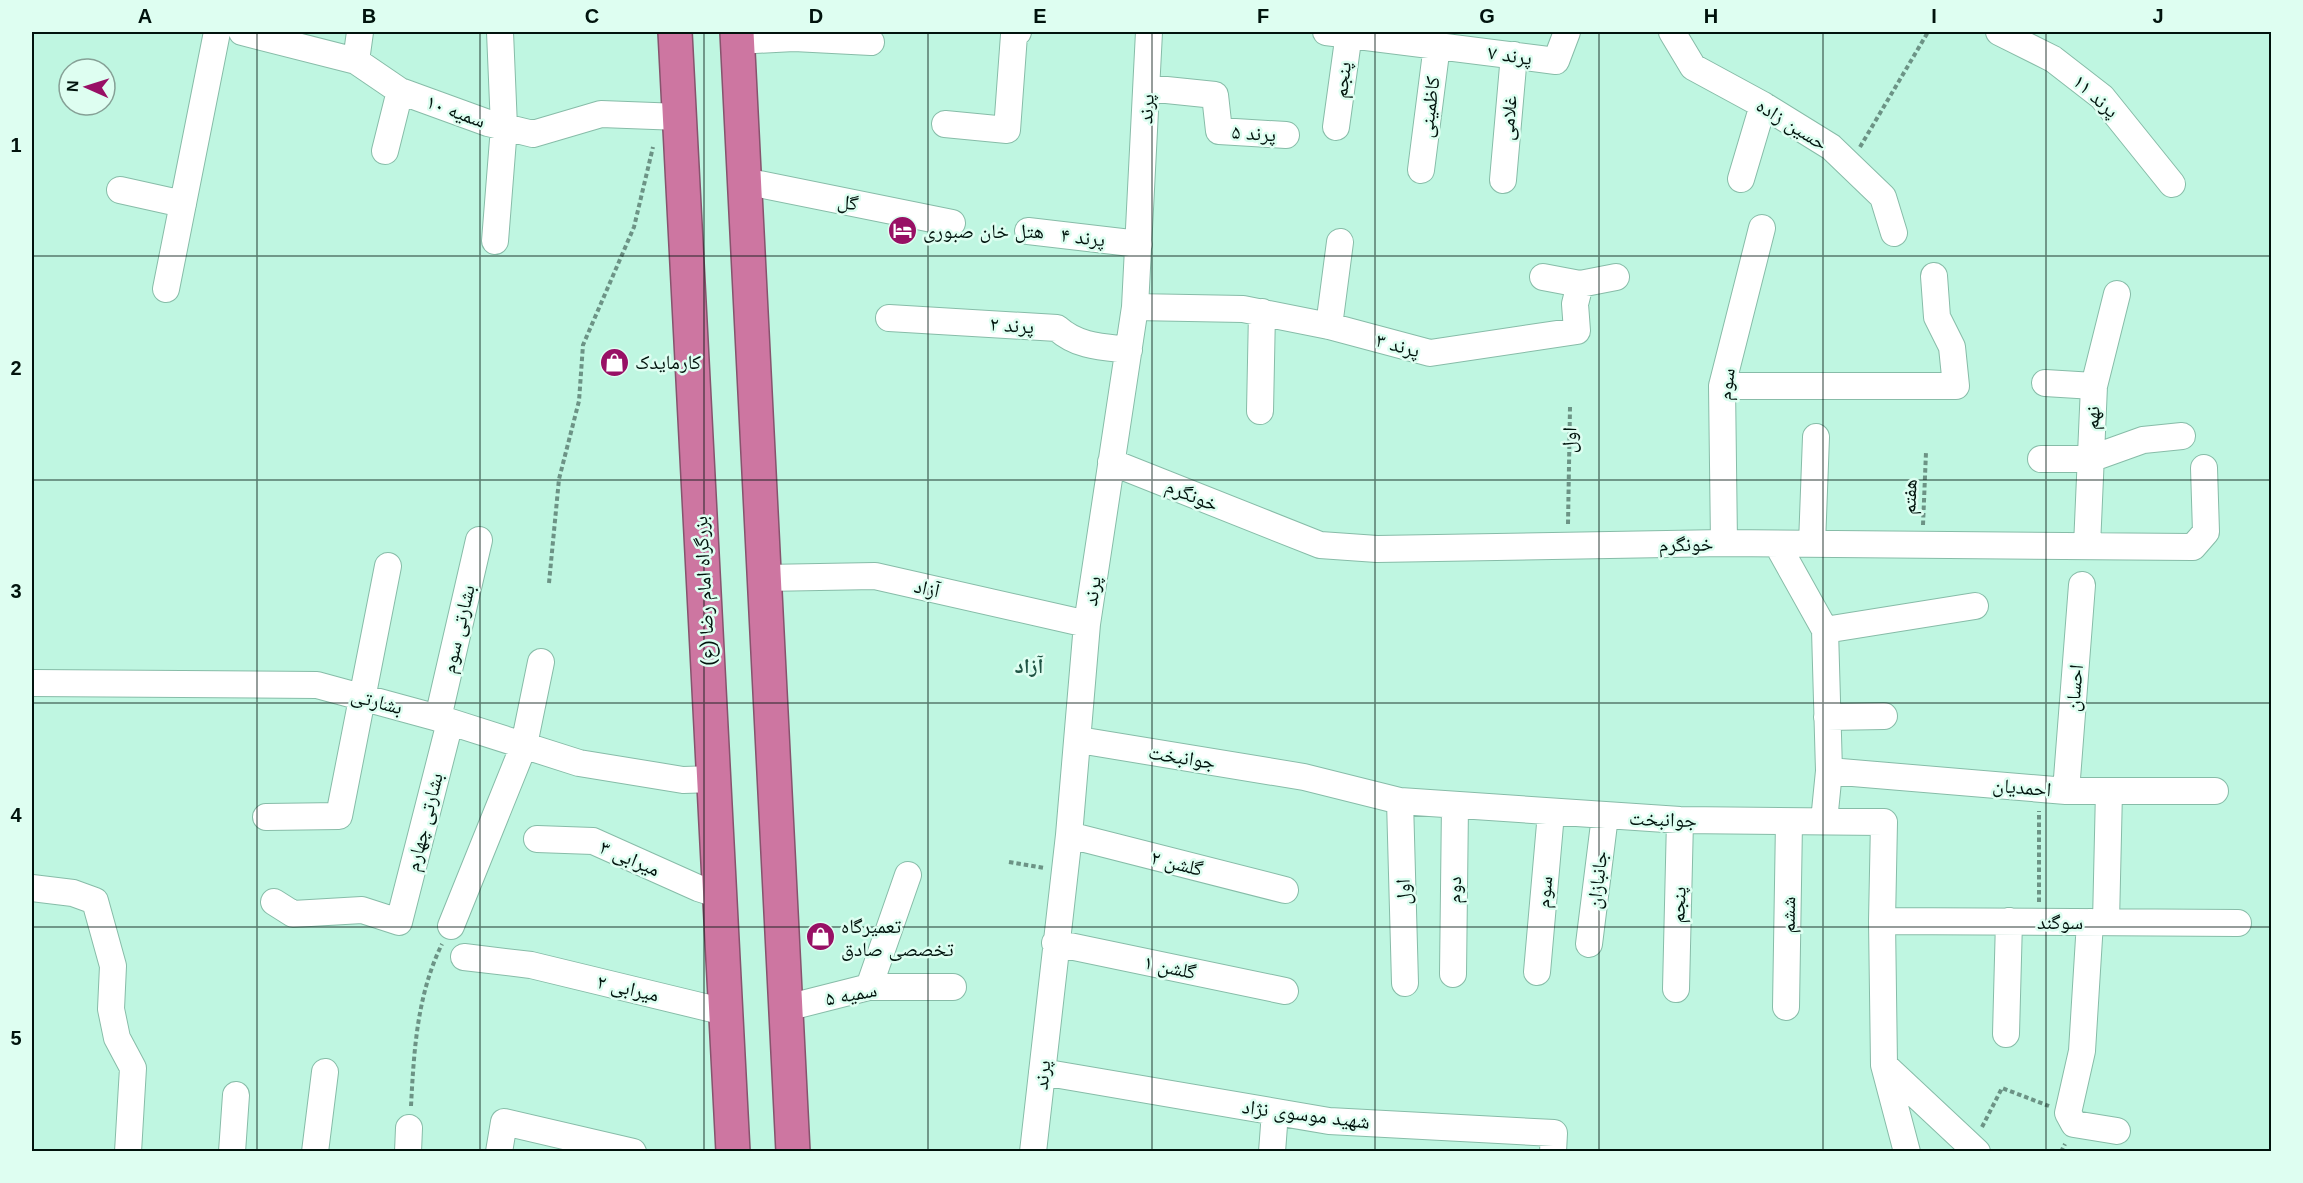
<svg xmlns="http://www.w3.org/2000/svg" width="2303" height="1183" viewBox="0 0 2303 1183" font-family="Arial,'Noto Naskh Arabic',sans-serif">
	<rect width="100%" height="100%" fill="#bff6e1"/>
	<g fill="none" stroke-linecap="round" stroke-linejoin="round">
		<defs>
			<path id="minor" d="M242,32l114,29 44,30 88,32 45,11 68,-20 79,3
				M1326,32l230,29 11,-29
				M1672,32l21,35 70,38 68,42 52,50 11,36
				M1999,32l54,27 49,38 70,87
				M737,41l57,-3 77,4
				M356,61l4,-29
				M1147,88l68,7 4,36 67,4
				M945,124l62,6 7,-95 4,-3
				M1336,127l13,-94
				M385,151l15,-60
				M1421,170l16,-125
				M1741,179l22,-74
				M1503,180l11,-125
				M744,181l208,42
				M120,190l63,14
				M1028,231l111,13
				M495,241l9,-114 -4,-95
				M1580,284l36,-7
				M166,289l51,-257
				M1135,307l108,2 86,17 101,27 147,-22 -2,-27 5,-20 -37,-7
				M889,318l168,10c21,19 46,19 72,22
				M1329,326l11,-84
				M2045,383l49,3
				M1722,386h234l-4,-39 -15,-30 -3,-41
				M1260,411l2,-99
				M2041,459h49l53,-19 39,-4
				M1111,462l209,83 57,4 347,-6 469,4 13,-15 -2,-64
				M1724,543l-2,-157 40,-158
				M1777,544l48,86 4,141 -5,50
				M1812,544l4,-107
				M2087,546l7,-160 23,-92
				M764,578l111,-2 212,48
				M1825,630l150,-24
				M32,683l285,2 121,33 141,45 104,17 31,-1
				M1827,717l57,-1
				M438,718l41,-178
				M1079,740l225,37 96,24 280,19 204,2 -2,99 2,144 23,87
				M1829,771l237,20h149
				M2066,791l16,-206
				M1400,801l5,182
				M266,817l73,-1 49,-250
				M1069,835l216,55
				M537,839l56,2 105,47 22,7
				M32,888l41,5 22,8 18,65 -2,43 6,29 16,30 -5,84
				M274,902l19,12 69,-4 37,12 51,-200
				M1882,921l356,2
				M2090,922l-8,129 -14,62 6,11 43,7
				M2106,922l3,-131
				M451,926l73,-181 17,-83
				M1055,943l230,48
				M1589,944l16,-128
				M464,957l67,8 194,47
				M1537,972l14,-159
				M1453,974l2,-169
				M869,987l39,-112
				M1676,989l4,-169
				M1786,1007l3,-185
				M786,1008l83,-21h84
				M2006,1034l3,-113
				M1884,1065l93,87
				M1042,1072l287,49 225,12 -1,19
				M232,1152l4,-57
				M315,1152l10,-80
				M408,1152l1,-24
				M499,1152l5,-30 129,30
				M1033,1152l36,-317 18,-211 48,-317 14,-275
				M1272,1152l3,-40"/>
			<path id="highway" d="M675,32l58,1120
				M737,32l56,1120"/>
		</defs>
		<use href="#minor" stroke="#87bca8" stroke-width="28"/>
		<use href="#highway" stroke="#86536d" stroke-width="36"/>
		<path stroke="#6c9385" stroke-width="4" stroke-dasharray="4.5 3" stroke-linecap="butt" d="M1860,147l68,-115
			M1568,524l2,-117
			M1923,525l3,-73
			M549,583l10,-104 20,-78 4,-56 51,-118 19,-80
			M1009,862l35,6
			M2039,902v-91
			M411,1106c3,-56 6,-111 31,-162
			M1982,1127l20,-39 47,18
			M2061,1152l4,-8"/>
		<use href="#minor" stroke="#fff" stroke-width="26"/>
		<use href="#highway" stroke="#cd76a1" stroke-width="33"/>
	</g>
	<path fill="none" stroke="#01130d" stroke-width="1.5" stroke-opacity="0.55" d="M257,32v1120M480,32v1120M704,32v1120M928,32v1120M1152,32v1120M1375,32v1120M1599,32v1120M1823,32v1120M2046,32v1120M32,256h2240M32,480h2240M32,703h2240M32,927h2240"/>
	<defs>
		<symbol id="hotel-disc" viewBox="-11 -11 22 22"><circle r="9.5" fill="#981065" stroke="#defef1"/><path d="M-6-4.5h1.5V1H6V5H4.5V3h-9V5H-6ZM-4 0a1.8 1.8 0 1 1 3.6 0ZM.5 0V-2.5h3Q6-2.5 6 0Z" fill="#fff"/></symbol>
		<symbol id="shop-disc" viewBox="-11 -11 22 22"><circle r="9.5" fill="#981065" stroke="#defef1"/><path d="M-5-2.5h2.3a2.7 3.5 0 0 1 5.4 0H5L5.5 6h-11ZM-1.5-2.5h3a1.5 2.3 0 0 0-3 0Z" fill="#fff"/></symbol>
	</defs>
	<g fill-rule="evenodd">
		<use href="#hotel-disc" x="886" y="214" width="33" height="33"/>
		<use href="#shop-disc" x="598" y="346" width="33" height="33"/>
		<use href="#shop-disc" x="804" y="920" width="33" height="33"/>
	</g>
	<g text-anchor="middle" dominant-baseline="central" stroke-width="5" stroke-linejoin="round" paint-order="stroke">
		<g font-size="20" fill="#01130d" stroke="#defef1">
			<text transform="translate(1510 55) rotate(8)">پرند ۷</text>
			<text transform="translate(1342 80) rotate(-83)">پنجم</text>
			<text transform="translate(2096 96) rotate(42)">پرند ۱۱</text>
			<text transform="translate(1429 107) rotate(-83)">کاظمینی</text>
			<text transform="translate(1146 109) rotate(-87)">پرند</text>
			<text transform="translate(456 111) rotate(20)">سمیه ۱۰</text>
			<text transform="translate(1508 118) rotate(-85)">غلامی</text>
			<text transform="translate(1792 124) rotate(32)">حسین زاده</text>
			<text transform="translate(1254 133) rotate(4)">پرند ۵</text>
			<text transform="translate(848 202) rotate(11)">گل</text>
			<text transform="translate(1083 237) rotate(7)">پرند ۴</text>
			<text transform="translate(1012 325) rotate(4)">پرند ۲</text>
			<text transform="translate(1398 345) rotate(15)">پرند ۳</text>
			<text transform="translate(1726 384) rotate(-83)">سوم</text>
			<text transform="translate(2092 418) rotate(-87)">نهم</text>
			<text transform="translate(1569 440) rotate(-88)">اول</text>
			<text transform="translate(1192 495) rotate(22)">خونگرم</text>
			<text transform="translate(1909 497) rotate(-88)">هفتم</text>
			<text transform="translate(1686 544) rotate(-1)">خونگرم</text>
			<text transform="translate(927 588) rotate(13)">آزاد</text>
			<text transform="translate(704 591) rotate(-93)">بزرگراه امام رضا (ع)</text>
			<text transform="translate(1092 591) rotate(-82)">پرند</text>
			<text transform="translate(458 629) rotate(-77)">بشارتی سوم</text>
			<text transform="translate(2074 688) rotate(-85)">احسان</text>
			<text transform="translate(377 701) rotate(15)">بشارتی</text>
			<text transform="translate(1182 757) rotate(9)">جوانبخت</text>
			<text transform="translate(2022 787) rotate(5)">احمدیان</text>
			<text transform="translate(1663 819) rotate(2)">جوانبخت</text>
			<text transform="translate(424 822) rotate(-76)">بشارتی چهارم</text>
			<text transform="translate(630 858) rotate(23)">میرابی ۳</text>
			<text transform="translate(1177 863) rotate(14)">گلشن ۲</text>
			<text transform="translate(1597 880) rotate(-83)">جانبازان</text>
			<text transform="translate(1454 890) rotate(-89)">دوم</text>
			<text transform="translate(1403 892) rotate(-92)">اول</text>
			<text transform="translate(1544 892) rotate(-85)">سوم</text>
			<text transform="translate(1678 905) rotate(-88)">پنجم</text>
			<text transform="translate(1788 915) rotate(-89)">ششم</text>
			<text x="2060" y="922">سوگند</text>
			<text transform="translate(1170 967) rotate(12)">گلشن ۱</text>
			<text transform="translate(628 988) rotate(13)">میرابی ۲</text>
			<text transform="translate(851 994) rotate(-11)">سمیه ۵</text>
			<text transform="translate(1042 1075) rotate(-84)">پرند</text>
			<text transform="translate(1306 1114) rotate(7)">شهید موسوی نژاد</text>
		</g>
		<g font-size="20" fill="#01130d" stroke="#defef1" text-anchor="start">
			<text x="923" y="231">هتل خان صبوری</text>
			<text x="635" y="362">کارمایدک</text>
			<text x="841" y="926">تعمیرگاه<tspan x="841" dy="23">تخصصی صادق</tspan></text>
		</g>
		<g font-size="21" font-weight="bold" fill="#1f5343" stroke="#defef1">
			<text x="1029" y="665">آزاد</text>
		</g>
	</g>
	<rect width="2303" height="1183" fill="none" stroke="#defef1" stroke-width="66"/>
	<g transform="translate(87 87) rotate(273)"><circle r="28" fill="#defef1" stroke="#86a096" stroke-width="1.5"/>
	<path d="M0-4.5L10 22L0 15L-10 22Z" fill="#981065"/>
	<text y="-9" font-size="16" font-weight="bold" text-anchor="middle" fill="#01130d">N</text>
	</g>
	<rect x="33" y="33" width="2237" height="1117" fill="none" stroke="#01130d" stroke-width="2"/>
	<g font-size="20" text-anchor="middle" font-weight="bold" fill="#01130d">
		<text x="145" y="23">A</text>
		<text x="369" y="23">B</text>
		<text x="592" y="23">C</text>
		<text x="816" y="23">D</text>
		<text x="1040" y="23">E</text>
		<text x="1263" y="23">F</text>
		<text x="1487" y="23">G</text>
		<text x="1711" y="23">H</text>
		<text x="1934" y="23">I</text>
		<text x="2158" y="23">J</text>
		<text x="16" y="152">1</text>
		<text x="16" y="375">2</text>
		<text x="16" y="598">3</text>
		<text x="16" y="822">4</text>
		<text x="16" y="1045">5</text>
	</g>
</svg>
